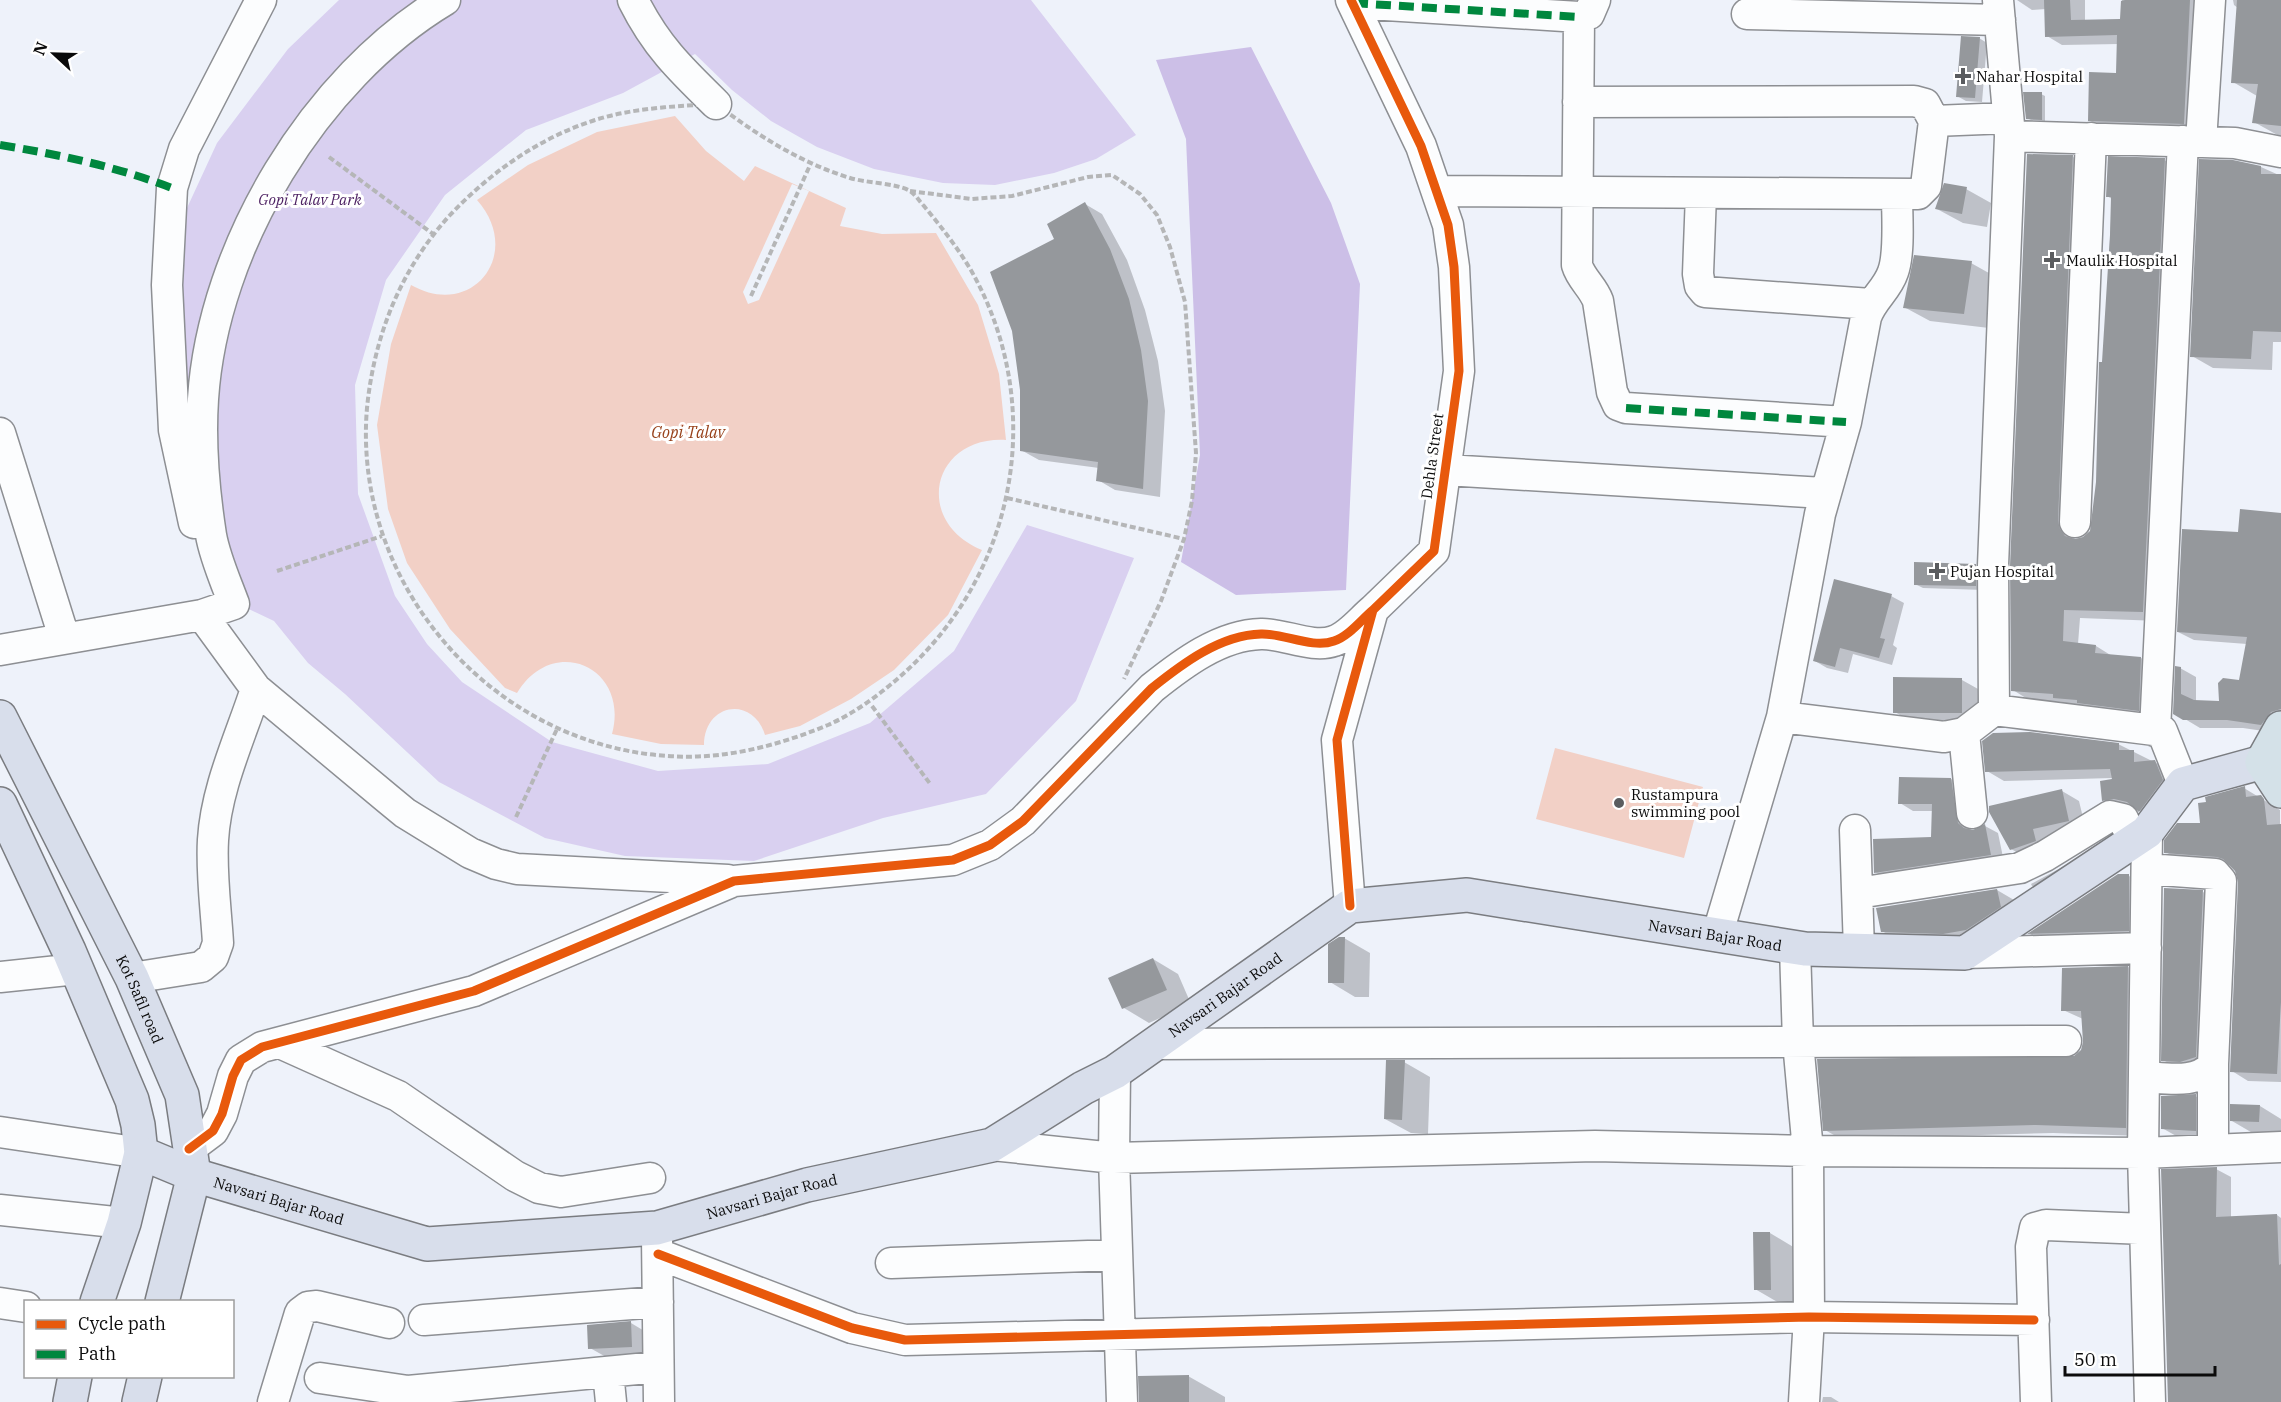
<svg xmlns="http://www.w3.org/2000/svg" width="2281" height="1402" viewBox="0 0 2281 1402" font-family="'IBM Plex Serif',serif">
	<rect width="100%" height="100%" fill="#eef2fa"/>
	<path fill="#d9d0f0" d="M339,0h692l105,135 -40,24 -42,14 -59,12 -52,-2 -69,-14 -57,-22 -46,-26 -39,-31 -37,-36 -72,39 -97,37 -81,65 -59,85 -31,105 3,109 37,102 32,48 35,38 90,60 106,29 110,-7 102,-41 84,-72 73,-126 107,33 -58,143 -90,93 -103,24 -129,43 -129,-5 -80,-18 -106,-56 -94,-88 -37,-31 -34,-42 -63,-30 -24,-96 -9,-80 3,-194 36,-78 71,-94z"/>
	<path fill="#ccbfe7" d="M1251,47l80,156 29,81 -14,306 -110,5 -55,-33 19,-107 -14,-316 -30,-79z"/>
	<path fill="#f2d0c6" d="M675,116l31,35 38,30 11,-15 91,42 -6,18 42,8 54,-1 42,72 21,69 7,66c-75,-4 -93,82 -24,110l-34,65 -54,55 -43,29 -51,27 -35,9c-12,-40 -61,-32 -61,10l-43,-1 -49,-10c18,-67 -59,-101 -95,-41l-12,-5 -55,-59 -43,-66 -19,-54 -11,-84 14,-81 20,-59c62,35 113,-32 66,-85l51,-35 69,-33z
		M1555,748l148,39 -19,71 -148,-39z"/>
	<path fill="#eef2fa" d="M792,184l17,7 -50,109 -11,4 -5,-12z"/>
	<path fill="#0003" d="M2017,0h68v21l36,-1 1,-20h86l-11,132 -93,-3 -15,-9 29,-46 1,-30 -57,1 -15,-9 -1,-27 -14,1z
		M2233,0h48v137l-27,-15 3,-26 -24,-14 5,-74 -4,-3z
		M1979,38l8,5 -5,59 -16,-1 -9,-5z
		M2041,94l4,2v25l-14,-1 -4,-2z
		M2073,157l15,9 -15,365 2,10 9,-3 7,-7 7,-49 14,-283 -5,-3 57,-36 16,9 -21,452 -79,-3 -2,26 18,2 16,10 29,2 16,9 -3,52 -84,-13 -7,-4 -34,-2 -16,-10z
		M2261,167l20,9v166h-8l-1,28 -59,-2 -21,-12z
		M1966,189l25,14 -4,24 -24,-4 -26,-14z
		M1085,204l17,10 25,46 18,50 13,51 7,50 -5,86 -45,-7 -17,-10 1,-12 -60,-8 -18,-10 35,-210z
		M1971,263l25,14 -7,51 -59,-7 -26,-14z
		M2281,514v214l-4,5 -34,-5h-43l-25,-15 5,-45 16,9v25l24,1 20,-21 7,-38 -53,-4 -16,-8 61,-98z
		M1975,565l9,5v20l-61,-2 -8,-4z
		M1891,596l13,7 -11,42 4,3 -5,17 -39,-11 -5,19 -21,-5 -12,-7z
		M1962,680l25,14v33h-67l-25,-15z
		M2118,744l54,27 -15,50 -18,-11h-17l-18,-10 8,-22 -108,3 -17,-10z
		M1951,779l13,8 7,44 14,-5 13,7 6,29 -115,18 -14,-8 58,-34 1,-27h-21l-13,-8z
		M2244,788l36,22 1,272 -33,-1 -16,-10 8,-189 -4,-12 -4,-5 -50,-3 -16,-10 36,-28 5,-21z
		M2062,791l17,10 7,29 -57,29 -18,-10z
		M2066,865l7,4 -33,22 -8,-5 -1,-2z
		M2118,875l11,1 18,10v55l-99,3 -18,-10z
		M1997,890l17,10 3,16 -34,23 -84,2 -17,-10z
		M2203,892l13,7 -8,165 -32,3 -13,-7z
		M1344,938l26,15 -1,44h-14l-25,-15z
		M1153,959l25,15 13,30 -42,19 -25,-15 -14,-29z
		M2128,967l16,10 -2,159 -89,-3 -212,6 -16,-9 251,-73 7,-7v-31l-20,-9z
		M1404,1062l26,15 -2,57 -17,-1 -26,-14z
		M2195,1096l16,9v34l-33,-2 -16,-9z
		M2260,1106l21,13v23h-13l-36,-21z
		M2216,1169l15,8v41l46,-3 4,3v184h-111z
		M1770,1233l25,15 1,56h-15l-26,-15z
		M631,1323l25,15 1,23 -42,1 -25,-14z
		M1188,1376l37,21v5h-84z
		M1823,1397h8l8,5h-17z"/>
	<path fill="#95989c" d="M2044,0h26l1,20 49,-1 1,-18 4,-1h65l-6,124 -96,-3 1,-49 27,1 1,-38 -72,2z
		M2237,0h44v126l-29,-3 6,-39 -27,-1z
		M1961,36l19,1 -5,61 -19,-1z
		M2023,92h19v28l-16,-1z
		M2027,154l46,1 -15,366 2,8 5,7 10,3 8,-2 7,-6 6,-49 3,-120h3l8,-127 1,-38h-5l2,-41 57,2 -22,454 -79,-2 -1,31 33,4 -1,8 46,4 -2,54 -62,-8v-3l-24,-2v-4l-42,-3 -1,-125z
		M2199,159l34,1 28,6v8h20v158l-28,-1 -2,28 -61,-2z
		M1944,183l23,4 -5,27 -27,-5z
		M1085,202l25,47 19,50 12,51 7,51 -5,88 -47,-8 2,-19 -78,-11v-61l-8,-59 -22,-59 64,-33 -7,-15z
		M1914,255l58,6 -8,53 -61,-6z
		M2240,509l41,4v196l-10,3 -10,13 -34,-5h-44l-10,-6 2,-48 6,1v27l13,6 25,1 -1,-18 5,-5 16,2 8,-43 -70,-5 5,-103 56,3z
		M1914,562l62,2v22l-62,-1z
		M1834,579l58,15 -12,44 5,1 -6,19 -39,-10 -5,19 -22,-6z
		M1893,677l69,1v35h-69z
		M2030,732l89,11v7h15v12l21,-2 8,20 -24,32 -12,-10 -13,-3 -12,2 -2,-20 12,-2 -2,-10 -125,3 -3,-31 11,-8z
		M1899,777l52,1 7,45 6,5 9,2 12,-6 6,31 -117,18 -1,-34 58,-2 1,-33h-34z
		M2245,786l1,11 15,-2 3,4 3,26 14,-1v178l-4,72 -47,-2 8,-190 -3,-11 -12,-12 -6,-2 -53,-4v-13l13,-17h23l-2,-20 8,-1 -1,-5z
		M2062,789l7,32 -36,8 3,12 -26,9 -21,-38v-6z
		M2118,874h11v57l-102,3z
		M2164,888l39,2 -7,167 -16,5 -19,-1z
		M1997,889l4,18 -35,23 -23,4 -62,-2 -5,-24z
		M1339,937h6l-1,46h-16v-39z
		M1153,958l14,32 -45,19 -14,-31z
		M2128,966l-2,162 -90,-3 -213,6 -6,-72 257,-3 7,-6 2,-8 -2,-31h-20l1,-43z
		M1386,1060h19l-3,60 -18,-1z
		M2196,1094v37l-35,-2v-33z
		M2230,1104l30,1 -1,17 -29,-1z
		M2217,1167l-1,50 61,-3 2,51 2,-1v138h-113l-7,-233z
		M1753,1232h17l1,58h-17z
		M631,1321l1,26 -44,2 -1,-24z
		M1189,1375v27h-50l-1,-26z"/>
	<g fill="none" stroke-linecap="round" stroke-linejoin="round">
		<defs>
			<path id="minor" d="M633,0c23,46 47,69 83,104
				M1998,0l12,136 -17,430 1,144 168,21 21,53
				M1353,3l226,14 10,-3 6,-14
				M1747,14l253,6
				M1579,17l-2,248c4,14 16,22 21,36l14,91 6,13 8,3 220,14
				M1578,102l336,-1 11,3 9,17 74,-3
				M2010,136l225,7 46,9
				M2201,142l9,-142
				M1438,191l480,3 8,-8 8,-65
				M1701,194l-3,80 2,12 5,6 166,12
				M0,433l64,204
				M1446,470l378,23
				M2075,522l16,-384
				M194,523l-20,-93 -7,-145 5,-97 12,-39 77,-149
				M202,615l54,74 132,110 17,14 65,40 26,11 21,5 211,11
				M0,650l202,-35 32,-11c-8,-22 -19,-46 -23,-69 -7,-45 -11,-91 -8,-136 10,-153 112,-321 242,-399
				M1782,717l162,20 20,-4 30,-23
				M2155,731l28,-590
				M1964,733l8,80
				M1855,830l4,120
				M2147,832l-4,321 7,249
				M2147,869l68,5 6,7 -8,183v86
				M1858,893l162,-25 25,-12 65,-40 13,3 11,22
				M1350,906l-13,-166 36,-130 61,-59 25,-180 -5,-104 -6,-42 -27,-79 -70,-146
				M1717,936l65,-219 38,-203 26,-92 20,-105c6,-18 21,-27 27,-45 7,-19 4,-56 4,-77
				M1795,948l3,94 10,109 1,166 -5,85
				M1965,953l181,-5
				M0,977l77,-8
				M132,978l69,-11 12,-10 5,-14c-2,-34 -7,-69 -5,-103 3,-52 27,-102 43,-151
				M280,1043l118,53 117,80 24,12 22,4 89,-14
				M1154,1044l912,-3
				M1115,1072l-1,86 8,244
				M2144,1077c22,1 55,8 69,-13
				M0,1132l141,21
				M992,1145l122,13 481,-12 213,5 335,2 138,-6
				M189,1149l24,-18 9,-17 11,-38 8,-16 21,-13 212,-56 260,-110 219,-21 37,-15 33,-24 129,-133c30,-24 68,-53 109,-54 22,-1 51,15 73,7 15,-5 27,-21 39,-31
				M0,1210l124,13
				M657,1237l2,165
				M658,1254l194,74 53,12 904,-23 225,3
				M891,1263l226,-8
				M0,1303l26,4
				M424,1320l234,-18
				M608,1372l3,30
				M320,1378l88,13 250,-24
				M273,1402l27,-89 8,-6 9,-1 72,17
				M2036,1402l-5,-155 4,-19 11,-3 99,4"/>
			<g id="major">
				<path id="s1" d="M0,717l132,261 50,117 12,80 -32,127"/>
				<path d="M0,804l69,147 63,149 6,25 3,28 -17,70 -27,79"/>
				<path id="s2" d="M141,1153l53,22 233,69 230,-16 150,-43 185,-40 91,-57 32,-16 235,-166 117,-11 338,54 160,4 182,-121 36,-48 98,-27"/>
				<path d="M70,1402l5,-26"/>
				<path d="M139,1402l6,-26"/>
			</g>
			<path id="highway" d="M2281,728l-19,34 19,29"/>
		</defs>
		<use href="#minor" stroke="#8d8f93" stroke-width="33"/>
		<use href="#major" stroke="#7a7c80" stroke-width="36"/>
		<use href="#highway" stroke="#7a7c80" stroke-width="36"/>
		<path stroke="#b5b6b7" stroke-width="4" stroke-dasharray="6 3" stroke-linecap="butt" d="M716,104c41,31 85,59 134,74 16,5 47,5 60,13 6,4 9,10 14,15 18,22 34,42 48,66 75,134 45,299 -68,401 -22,20 -49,40 -76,52 -51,21 -104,35 -160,31 -176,-11 -316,-172 -301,-348 7,-72 34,-140 84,-194 40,-42 88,-76 144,-94 38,-12 81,-14 121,-16z
			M329,157l104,77
			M910,191l62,8 40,-3 76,-19 24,-2 28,19 17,21 13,32 15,55 11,151 -4,48 -8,38 -23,62 -37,78
			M751,296l60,-133
			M1007,498l177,41
			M277,571l105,-35
			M872,706l59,79
			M516,817l41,-88"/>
		<use href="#minor" stroke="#fcfdfe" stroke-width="30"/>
		<use href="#major" stroke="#d8deeb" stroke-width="33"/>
		<use href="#highway" stroke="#d4e1e8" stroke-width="33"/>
		<path stroke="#00873e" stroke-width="8" stroke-dasharray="15 8" stroke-linecap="butt" d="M1353,3l226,14
			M0,145c61,10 114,21 172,43
			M1626,408l220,14"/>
		<defs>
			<path id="cycleway" d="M1350,906l-13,-166 36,-130 61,-59 25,-180 -5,-104 -6,-42 -27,-79 -70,-146
				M189,1149l24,-18 9,-17 11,-38 8,-16 21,-13 212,-56 260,-110 219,-21 37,-15 33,-24 129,-133c30,-24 68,-53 109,-54 22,-1 51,15 73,7 15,-5 27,-21 39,-31
				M658,1254l194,74 53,12 904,-23 225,3"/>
		</defs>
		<use href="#cycleway" stroke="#fff" stroke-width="13"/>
		<use href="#cycleway" stroke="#e8590c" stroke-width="9"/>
	</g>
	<g fill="#5a5c5f" stroke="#fff" stroke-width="2">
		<path d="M1960 67h6v6h6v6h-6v6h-6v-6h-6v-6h6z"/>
		<path d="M2049 251h6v6h6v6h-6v6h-6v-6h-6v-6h6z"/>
		<path d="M1934 562h6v6h6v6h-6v6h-6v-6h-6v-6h6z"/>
		<circle cx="1619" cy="803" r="6"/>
	</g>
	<g text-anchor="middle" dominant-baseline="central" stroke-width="6" stroke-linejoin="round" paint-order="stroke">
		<g font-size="15" fill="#0b0b0b" stroke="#fff" text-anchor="start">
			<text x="1976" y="76">Nahar Hospital</text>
			<text x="2066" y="260">Maulik Hospital</text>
			<text x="1950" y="571">Pujan Hospital</text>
			<text x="1631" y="794">Rustampura<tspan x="1631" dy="17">swimming pool</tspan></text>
		</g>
		<g font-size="15" font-style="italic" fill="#4a1e60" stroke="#fff">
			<text x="310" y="199">Gopi Talav Park</text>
		</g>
		<g font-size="15" fill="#0b0b0b" stroke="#fff">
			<text transform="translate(1432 456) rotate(-82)">Dehla Street</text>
			<text stroke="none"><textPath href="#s2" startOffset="1676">Navsari Bajar Road</textPath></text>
			<text stroke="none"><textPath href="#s2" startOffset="1154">Navsari Bajar Road</textPath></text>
			<text stroke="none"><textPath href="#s1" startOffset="315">Kot Safil road</textPath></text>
			<text stroke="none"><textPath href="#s2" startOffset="650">Navsari Bajar Road</textPath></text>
			<text stroke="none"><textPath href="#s2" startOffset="146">Navsari Bajar Road</textPath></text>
		</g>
		<g font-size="16" font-style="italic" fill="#97411a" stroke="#fff">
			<text x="688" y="432">Gopi Talav</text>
		</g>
	</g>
	<rect x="24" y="1300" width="210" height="78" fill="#ffffff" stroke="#9d9d9d" stroke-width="1.5"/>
	<rect x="36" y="1320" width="30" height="9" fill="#e8590c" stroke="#9d9d9d" stroke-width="1.5"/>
	<text x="78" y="1330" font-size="18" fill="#0b0b0b">Cycle path</text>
	<rect x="36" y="1350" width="30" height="9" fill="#00873e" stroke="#9d9d9d" stroke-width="1.5"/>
	<text x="78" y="1360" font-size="18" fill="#0b0b0b">Path</text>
	<g transform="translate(54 54) rotate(292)" stroke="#ffffff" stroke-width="4.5" paint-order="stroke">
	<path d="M0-4.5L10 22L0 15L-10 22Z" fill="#0b0b0b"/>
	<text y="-9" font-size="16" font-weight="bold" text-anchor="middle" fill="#0b0b0b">N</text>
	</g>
	<path d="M2065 1366v9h150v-9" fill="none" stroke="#0b0b0b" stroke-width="3"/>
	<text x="2074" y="1366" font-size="18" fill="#0b0b0b" stroke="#ffffff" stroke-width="4.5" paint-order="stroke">50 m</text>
</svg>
